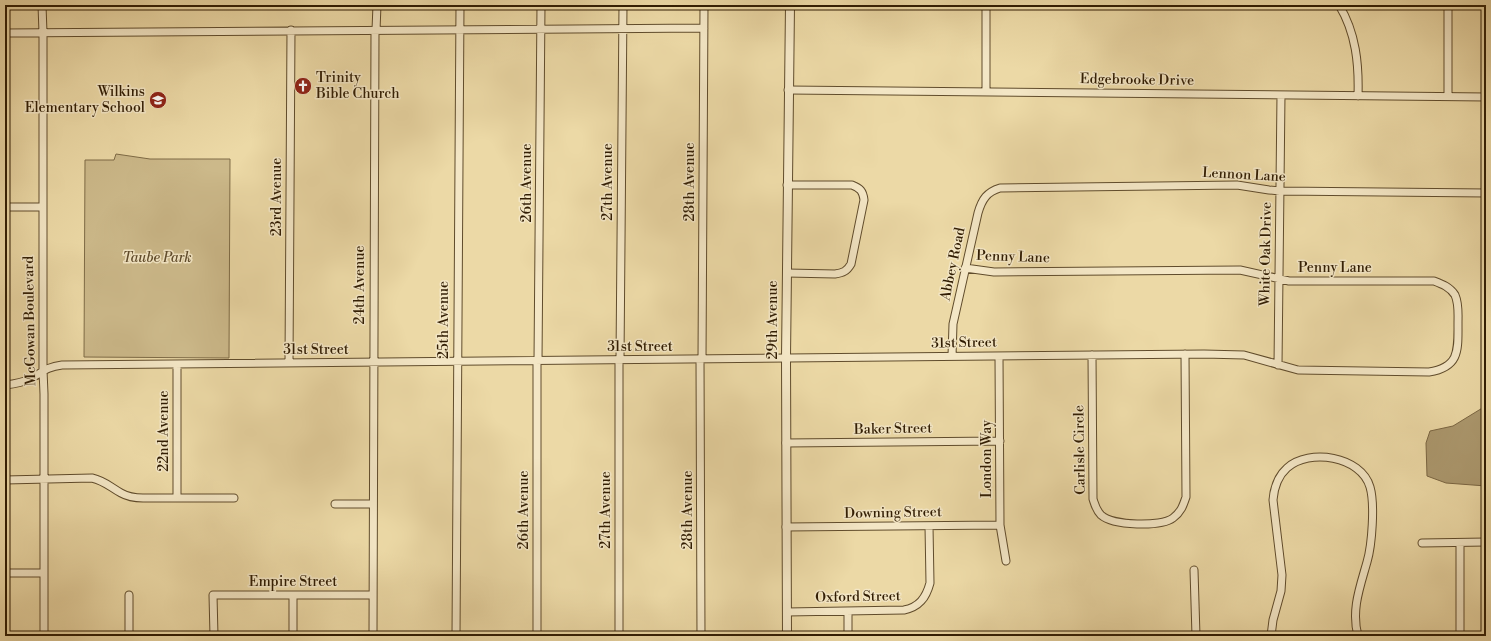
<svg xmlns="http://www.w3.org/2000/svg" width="1491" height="641" viewBox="0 0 1491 641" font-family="'Libre Bodoni',serif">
	<rect width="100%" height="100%" fill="#ecd9a6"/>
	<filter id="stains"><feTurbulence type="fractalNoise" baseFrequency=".005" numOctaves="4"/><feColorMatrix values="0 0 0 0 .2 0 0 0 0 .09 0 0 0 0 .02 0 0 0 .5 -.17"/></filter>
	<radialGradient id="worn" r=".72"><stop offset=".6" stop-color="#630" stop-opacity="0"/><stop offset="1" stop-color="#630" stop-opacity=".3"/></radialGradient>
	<path fill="#ccb98a" stroke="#7e6b46" d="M116,154l34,5h80l-1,199 -145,-1 1,-197h29z"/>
	<path fill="#ac996f" stroke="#7b6744" d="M1484,407h2v79l-40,-3 -19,-7 -1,-33 4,-12 23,-5z"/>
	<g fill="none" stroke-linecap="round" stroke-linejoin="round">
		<defs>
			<path id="minor" d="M42,5l1,28v337l1,24v242
				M986,5v87
				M1339,5c17,28 20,59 19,91
				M1448,5v91
				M376,30l1,-25
				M5,33l699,-5
				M788,90l698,7
				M5,207h38
				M787,273l48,1c8,-1 12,-3 16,-10l13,-64c-1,-9 -4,-12 -12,-15h-65
				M1092,355l1,144c2,6 3,11 8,16 12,11 60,12 72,3 8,-6 10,-12 13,-21l-1,-143
				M952,356l1,-32 25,-111c4,-14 9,-21 22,-25l237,-3 32,5 11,1 206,2
				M999,356l1,169 6,36
				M700,359l1,277
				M702,359l2,-354
				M619,360v276
				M620,360l3,-355
				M537,361v275
				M538,361l3,-356
				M289,363l2,-333
				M177,364v134
				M1278,365l3,-270
				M5,385c9,-1 17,-2 25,-6 13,-7 16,-12 32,-14l1142,-11 40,1 54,15 131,2c31,-5 29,-22 29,-49 0,-9 1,-19 -3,-28 -5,-8 -13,-11 -21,-14h-145l-49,-11 -246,2 -29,-4
				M786,443l214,-2
				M5,480l87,-2c13,3 18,9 29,15 7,4 15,5 22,5h91
				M335,504h38
				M786,527l214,-2
				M1422,543l64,-1
				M1460,543v93
				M1194,570l2,66
				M5,573h39
				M129,595v41
				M293,595v41
				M848,611v25
				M787,612l117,-2c15,-3 22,-12 26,-27l-1,-57
				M214,636l-1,-41h160
				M373,636l2,-606
				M456,636l4,-631
				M1271,636l2,-16 8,-29 1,-16 -9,-75c1,-12 5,-24 14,-32 22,-20 74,-12 83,19 5,17 2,58 -3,75 -7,25 -16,48 -9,74"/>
			<path id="tertiary" d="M787,636l-1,-278 4,-353"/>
		</defs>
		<use href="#minor" stroke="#604c2c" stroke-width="9"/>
		<use href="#tertiary" stroke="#604c2c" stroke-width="10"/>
		<use href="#minor" stroke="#f3e6c5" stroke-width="7"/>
		<use href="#tertiary" stroke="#f3e6c5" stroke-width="8"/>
	</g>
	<defs>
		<symbol id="church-disc" viewBox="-11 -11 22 22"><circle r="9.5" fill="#8f2418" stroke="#f3e6c5"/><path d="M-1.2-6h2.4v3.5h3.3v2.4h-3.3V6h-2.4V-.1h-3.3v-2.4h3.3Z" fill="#fff"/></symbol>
		<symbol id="school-disc" viewBox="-11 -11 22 22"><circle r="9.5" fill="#8f2418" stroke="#f3e6c5"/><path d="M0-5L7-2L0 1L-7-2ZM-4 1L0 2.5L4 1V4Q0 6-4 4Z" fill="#fff"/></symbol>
	</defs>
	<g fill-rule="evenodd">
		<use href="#church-disc" x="293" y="76" width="20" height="20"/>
		<use href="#school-disc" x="148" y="90" width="20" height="20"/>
	</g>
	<g text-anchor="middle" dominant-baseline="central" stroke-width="3" stroke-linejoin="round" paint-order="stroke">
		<g font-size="14" fill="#311d03" stroke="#f3e6c5" text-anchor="start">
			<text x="316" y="78">Trinity<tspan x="316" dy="16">Bible Church</tspan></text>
			<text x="145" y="92" text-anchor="end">Wilkins<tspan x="145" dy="16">Elementary School</tspan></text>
		</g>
		<g font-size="14" fill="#311d03" stroke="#f3e6c5">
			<text transform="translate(1137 80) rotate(1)">Edgebrooke Drive</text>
			<text transform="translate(1244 175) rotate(3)">Lennon Lane</text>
			<text transform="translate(608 182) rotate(-90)">27th Avenue</text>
			<text transform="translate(690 182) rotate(-90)">28th Avenue</text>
			<text transform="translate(527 183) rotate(-90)">26th Avenue</text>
			<text transform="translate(277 197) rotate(-90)">23rd Avenue</text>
			<text transform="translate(1266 254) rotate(-89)">White Oak Drive</text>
			<text transform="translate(1013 257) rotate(2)">Penny Lane</text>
			<text transform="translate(953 264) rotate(-78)">Abbey Road</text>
			<text x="1335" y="268">Penny Lane</text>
			<text transform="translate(360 285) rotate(-90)">24th Avenue</text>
			<text transform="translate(444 320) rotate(-90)">25th Avenue</text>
			<text transform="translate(773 320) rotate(-90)">29th Avenue</text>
			<text transform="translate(30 321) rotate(-91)">McGowan Boulevard</text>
			<text transform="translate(964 343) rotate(-1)">31st Street</text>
			<text x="640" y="347">31st Street</text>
			<text x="316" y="350">31st Street</text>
			<text transform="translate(893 429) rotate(-1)">Baker Street</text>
			<text transform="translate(164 431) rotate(-90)">22nd Avenue</text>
			<text transform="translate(1080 450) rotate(-91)">Carlisle Circle</text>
			<text transform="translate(987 459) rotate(-90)">London Way</text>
			<text transform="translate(524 510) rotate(-90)">26th Avenue</text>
			<text transform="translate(606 510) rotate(-90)">27th Avenue</text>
			<text transform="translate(688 510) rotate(-90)">28th Avenue</text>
			<text transform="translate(893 513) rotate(-1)">Downing Street</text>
			<text x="293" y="582">Empire Street</text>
			<text transform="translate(858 597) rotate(-1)">Oxford Street</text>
		</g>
		<g font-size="14" font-style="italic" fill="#604c2c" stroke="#f3e6c5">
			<text x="157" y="258">Taube Park</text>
		</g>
	</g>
	<rect width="1491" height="641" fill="none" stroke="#ecd9a6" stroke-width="20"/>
	<rect x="6" y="6" width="1479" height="629" fill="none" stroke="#311d03" stroke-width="2"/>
	<rect x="10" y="10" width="1471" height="621" fill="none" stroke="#311d03"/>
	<rect width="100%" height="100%" filter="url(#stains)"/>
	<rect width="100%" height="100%" fill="url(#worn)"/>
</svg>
